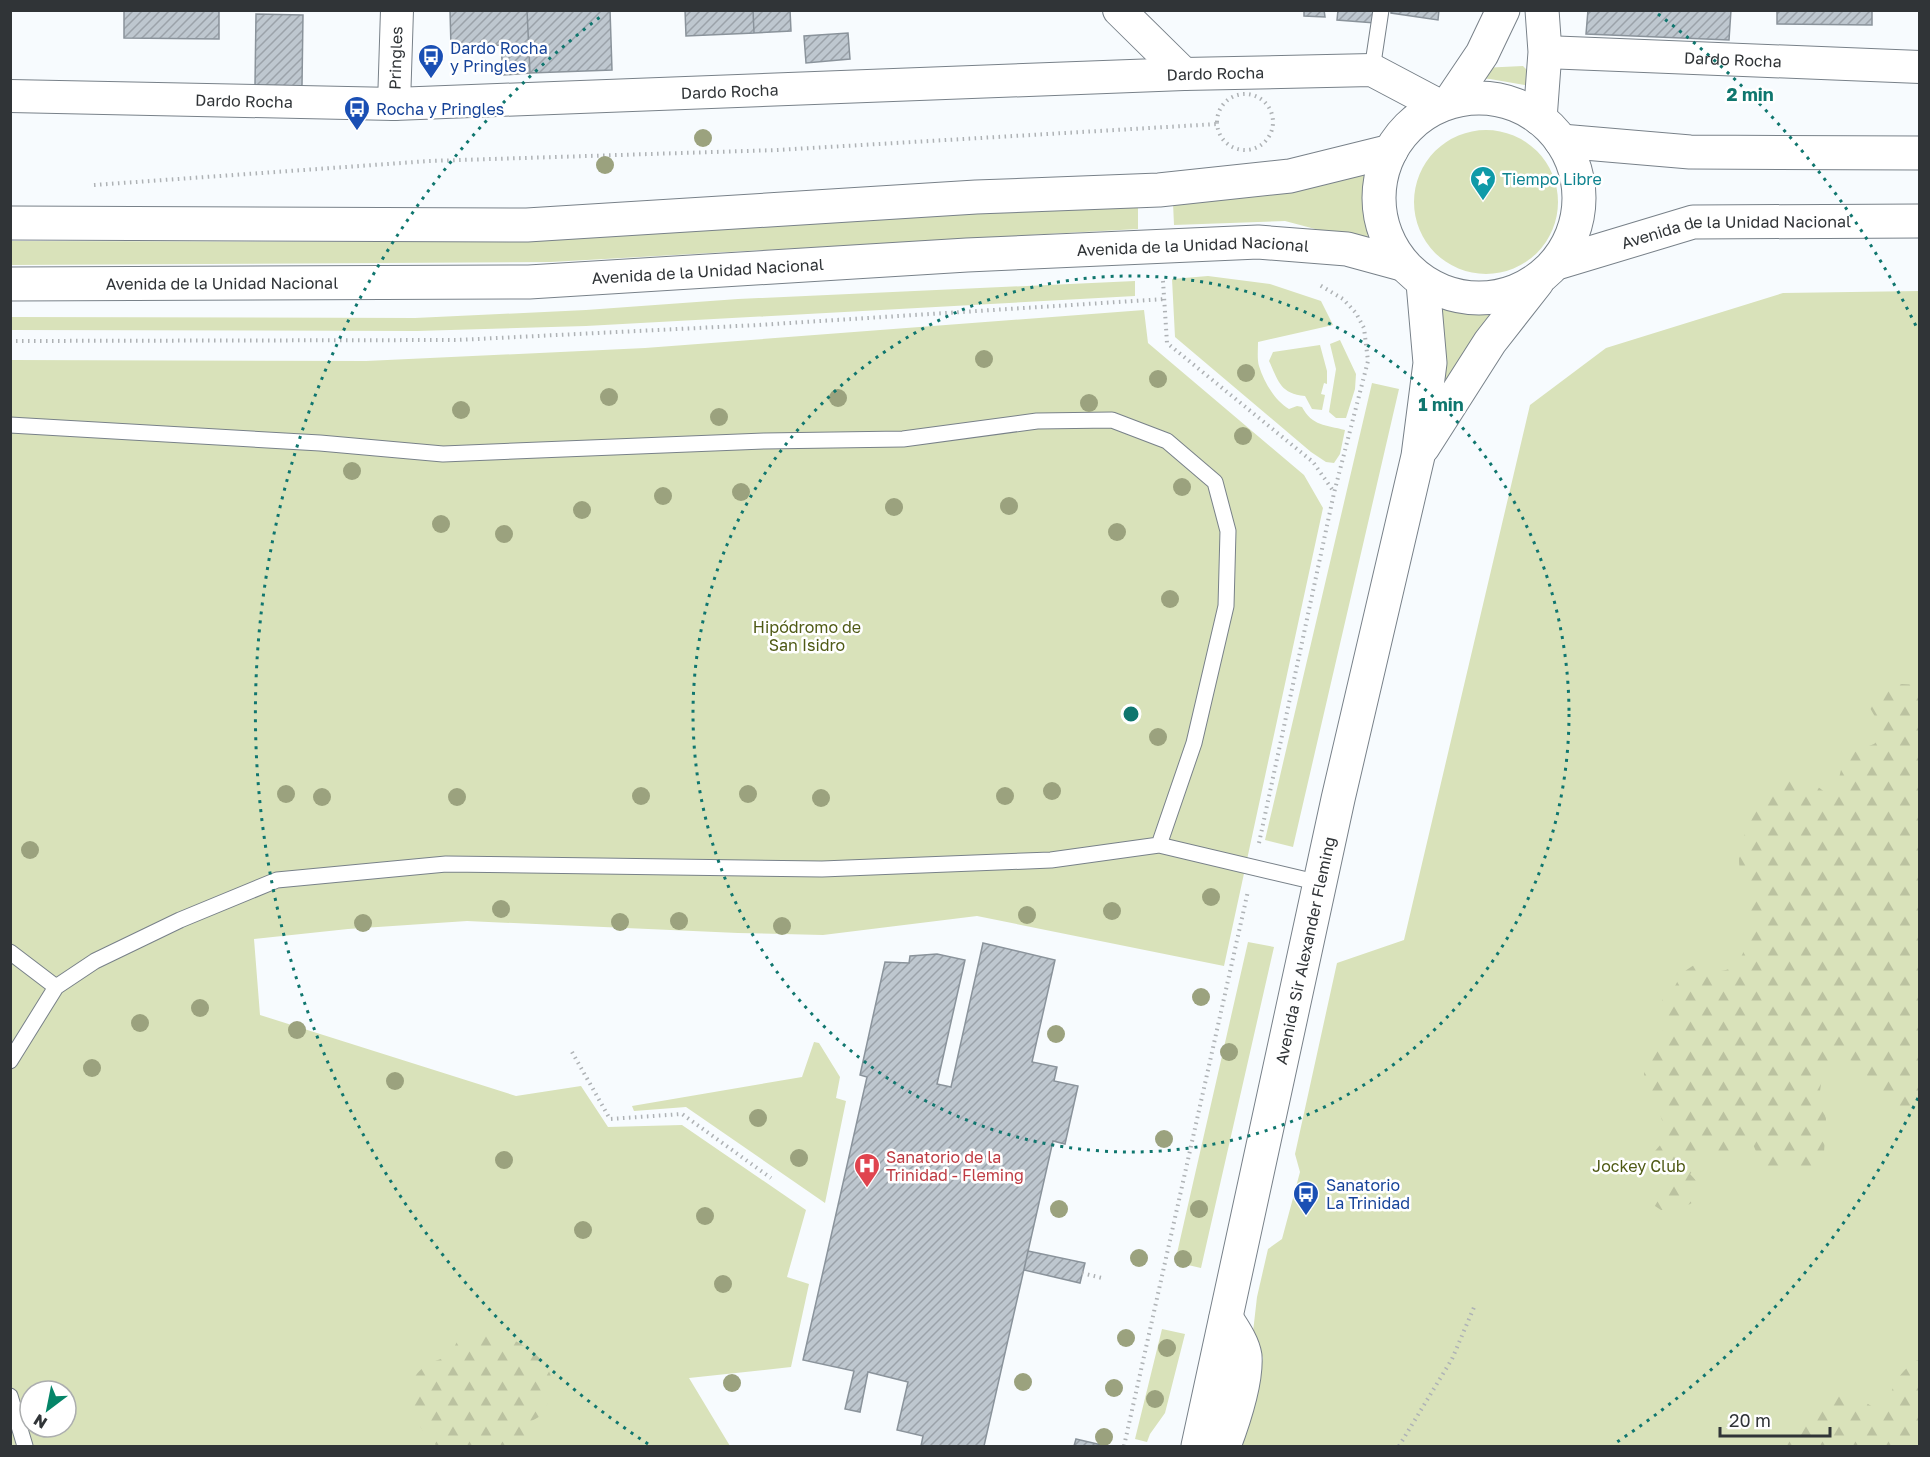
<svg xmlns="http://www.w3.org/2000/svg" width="1930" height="1457" viewBox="0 0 1930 1457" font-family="'Golos Text',sans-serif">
	<defs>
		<pattern id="forest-firs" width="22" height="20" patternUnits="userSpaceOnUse" patternTransform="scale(1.5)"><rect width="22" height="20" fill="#d9e2ba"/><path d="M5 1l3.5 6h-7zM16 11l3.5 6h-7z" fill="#bbc2a0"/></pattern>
		<pattern id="building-hatch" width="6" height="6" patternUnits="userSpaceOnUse" patternTransform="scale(1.5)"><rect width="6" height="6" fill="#bec7cf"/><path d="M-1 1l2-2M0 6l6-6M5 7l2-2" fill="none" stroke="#9ba2a9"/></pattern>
	</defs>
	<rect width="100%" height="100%" fill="#f7fbfe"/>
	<path fill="#d9e2ba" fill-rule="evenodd" d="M1523,66l4,4 4,16 -41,-7 -13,-1 4,-10z
		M1414 202a72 72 0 1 1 144 0a72 72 0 1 1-144 0Z
		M1365,166l3,77 -83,-22 -111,4 -1,-22z
		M1138,201v28l-587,33 -540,3 -1,-24 423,1z
		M1208,276l62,8 51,17 12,24 -75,17c0,8 -1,17 1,24 5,16 16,35 30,43l8,-3 5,1c10,19 24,18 43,23l-5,24 -6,9 -8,-1 -15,-10 -136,-115 -3,-58z
		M1135,281v15l-549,30 -169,5 -407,-1 1,-13 404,1 171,-8 152,-11z
		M1919,291v1155h-677l21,-88 -10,-26 4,-35 11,-48 14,-10 18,-67 -5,-18 42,-191 67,-23 126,-535 76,-57 177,-55z
		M1435,307l62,5 -58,85z
		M1144,310l4,33 156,132 19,33 -99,458 -247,-50 -154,19 -85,-2 -271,-12 -119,8 -94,10 6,76 256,81 65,-10 27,41 74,-2 124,85 -19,67 22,7 -18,83 -102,11 41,68h-719v-1086l355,1 279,-13zM30,1391h36v36h-36z
		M1340,340l16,34 -1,15 -9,29h-10l-7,-6 7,-43 -6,-25z
		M1320,345l7,26v13l-3,-1 -3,11 4,1 -3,15 -10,-1 -7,-13c-25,-3 -26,-14 -36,-35l4,-9z
		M1372,383l27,6 -106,458 -28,-7z
		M1248,942l26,5 -73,321 -26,-6z
		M814,1042l5,1 21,34 -4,21 10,3 -21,102 -139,-96 -52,4 -2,-5 170,-29z
		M1162,1329l23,5 -20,79 -15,21 -3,8 -12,-3z"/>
	<path fill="url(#forest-firs)" d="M1902,684l18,1 -1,433 -11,-3 -13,-8 -40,-45 -15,-5 -13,7 -5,13 -2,14 6,28 -2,34 -3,7 -17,11 -37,-4 -9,-11 -6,-14c-17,-3 -21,11 -35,18l-13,-8 -5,6 2,7 -11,9 14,15c-7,17 -26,21 -43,21l-6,-4c-1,-14 5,-22 15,-31l-1,-8 -6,-3 -8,-13 7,-8 3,-14 -5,-15 -14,-26 -2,-14 7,-28 11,-9 2,-15 -4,-14 4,-14 11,-8 7,-13 12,-8c8,2 19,7 27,6 34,-3 29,-65 30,-90 -3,-3 -8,-7 -10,-10 -11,-22 27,-94 52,-96 15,-1 23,12 35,19l10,-12 4,-16 7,-12 25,-10 11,-10 -15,-26c7,-16 14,-21 32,-24z
		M484,1331c24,2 66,24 68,51 1,7 -3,13 -4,19 -3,12 -6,15 -17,20l2,25h-96c-34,-30 -42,-81 14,-89 6,-22 13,-23 33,-26z
		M1917,1360l3,1 -1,85h-138l13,-19 12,-6 7,-14 10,-10 13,-4h14l23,14h14c5,-21 12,-35 30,-47z"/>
	<path fill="url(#building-hatch)" stroke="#8a939b" stroke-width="1.5" d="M124,10h95v29l-95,-1z
		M450,10h77l3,63 -27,2 -2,-30 -50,2z
		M527,10h83l2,60 -82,3z
		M685,10h68l1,23 -68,3z
		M753,10h37l1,21 -37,2z
		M1304,10h20l1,7 -21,-1z
		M1338,10h38l-1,13 -38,-3z
		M1391,10h48l-1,10 -47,-7z
		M1588,10h143l-2,30 -143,-6z
		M1777,10h95v15l-95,-1z
		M256,14l47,1 -1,71 -47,-1z
		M848,33l2,26 -44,4 -2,-27z
		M983,943l72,17 -23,102 25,5 -3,14 24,5 -13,58 -12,-3 -69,305h-63l2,-10 -26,-6 11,-48 -40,-10 -8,40 -15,-3 9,-38 -51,-11 64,-283 -7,-2 25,-113 24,1 1,-7 27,-2 28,6 -28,124 14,3z
		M1028,1251l57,12 -5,20 -56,-13z
		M1076,1439l30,7h-32z"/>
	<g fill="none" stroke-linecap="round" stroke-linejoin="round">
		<defs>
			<path id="lane" d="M1372,70l9,-60
				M10,425l310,18 123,11 321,-13 139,-2 134,-18 75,-1 55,21 48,41 13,49 -2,75 -32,137 -35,102
				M10,952l46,35
				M10,1061l46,-74 39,-26 85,-41 97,-40 169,-16 376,5 229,-9 108,-15 161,38
				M10,1396l15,50"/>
			<g id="street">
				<path d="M1119,10l65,64"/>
				<path id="s1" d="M1545,52l375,15"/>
				<path id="s2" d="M10,96l384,8 790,-30 188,-4 68,36"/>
				<path id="s3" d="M394,104l3,-94"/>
			</g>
			<g id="secondary">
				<circle cx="1479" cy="198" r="100"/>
				<path d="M1451,100l31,-46 21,-44"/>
				<path d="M1540,119l5,-67 -3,-42"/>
				<path d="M1561,141l129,11 230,1"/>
				<path d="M10,223l517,2 449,-28 183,-7 131,-14 101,-25"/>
				<path id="s4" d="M1557,263l136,-41 227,-1"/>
				<path id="s5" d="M10,284l519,-2 438,-27 291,-13 89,7 55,15"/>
				<path d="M1423,447l67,-105 47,-60"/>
				<path id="s6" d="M1198,1446l140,-647 80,-343 12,-93 -7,-80"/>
				<path d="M1224,1446c9,-24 23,-65 21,-90 -2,-13 -12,-27 -19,-38"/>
			</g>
		</defs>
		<use href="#lane" stroke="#788189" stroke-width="17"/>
		<use href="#street" stroke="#788189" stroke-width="34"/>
		<use href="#secondary" stroke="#788189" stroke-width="35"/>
		<path stroke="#aeb2b5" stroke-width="4" stroke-dasharray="1.5 4.5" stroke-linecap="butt" d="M1217 122a28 28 0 1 1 56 0a28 28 0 1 1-56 0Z
			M94,185l335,-24 348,-11 440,-26
			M1163,281l4,62 146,119 21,30
			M10,341l447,-1 301,-15 407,-26
			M1259,843l75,-350 34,-132 -4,-33 -8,-15 -13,-14 -25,-15
			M572,1052l38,67 72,-5 89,64
			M1082,1273l20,5
			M1124,1446l124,-555
			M1399,1446l53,-87 23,-54"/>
		<use href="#lane" stroke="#fff" stroke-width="15"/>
		<use href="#street" stroke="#fff" stroke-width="32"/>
		<use href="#secondary" stroke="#fff" stroke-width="33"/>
	</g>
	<g fill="#9ba27e">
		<circle cx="703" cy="138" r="9"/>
		<circle cx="605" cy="165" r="9"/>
		<circle cx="984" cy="359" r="9"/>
		<circle cx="1246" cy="373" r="9"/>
		<circle cx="1158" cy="379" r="9"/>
		<circle cx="609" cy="397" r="9"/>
		<circle cx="838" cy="398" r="9"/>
		<circle cx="1089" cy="403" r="9"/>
		<circle cx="461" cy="410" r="9"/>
		<circle cx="719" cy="417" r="9"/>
		<circle cx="1243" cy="436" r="9"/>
		<circle cx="352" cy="471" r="9"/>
		<circle cx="1182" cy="487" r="9"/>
		<circle cx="741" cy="492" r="9"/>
		<circle cx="663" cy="496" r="9"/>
		<circle cx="1009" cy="506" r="9"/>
		<circle cx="894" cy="507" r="9"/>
		<circle cx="582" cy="510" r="9"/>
		<circle cx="441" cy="524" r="9"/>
		<circle cx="1117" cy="532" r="9"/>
		<circle cx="504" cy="534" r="9"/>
		<circle cx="1170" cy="599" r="9"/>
		<circle cx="1158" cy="737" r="9"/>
		<circle cx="1052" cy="791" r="9"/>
		<circle cx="286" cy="794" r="9"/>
		<circle cx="748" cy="794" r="9"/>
		<circle cx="641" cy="796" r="9"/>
		<circle cx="1005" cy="796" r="9"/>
		<circle cx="322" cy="797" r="9"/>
		<circle cx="457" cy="797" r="9"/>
		<circle cx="821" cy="798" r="9"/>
		<circle cx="30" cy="850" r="9"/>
		<circle cx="1211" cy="897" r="9"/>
		<circle cx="501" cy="909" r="9"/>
		<circle cx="1112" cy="911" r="9"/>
		<circle cx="1027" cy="915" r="9"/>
		<circle cx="679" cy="921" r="9"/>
		<circle cx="620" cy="922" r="9"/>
		<circle cx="363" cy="923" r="9"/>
		<circle cx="782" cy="926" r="9"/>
		<circle cx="1201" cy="997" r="9"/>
		<circle cx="200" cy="1008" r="9"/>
		<circle cx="140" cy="1023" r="9"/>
		<circle cx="297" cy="1030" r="9"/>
		<circle cx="1056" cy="1034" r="9"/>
		<circle cx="1229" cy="1052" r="9"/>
		<circle cx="92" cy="1068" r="9"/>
		<circle cx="395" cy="1081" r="9"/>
		<circle cx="758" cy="1118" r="9"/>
		<circle cx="1164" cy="1139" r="9"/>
		<circle cx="799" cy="1158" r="9"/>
		<circle cx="504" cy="1160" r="9"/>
		<circle cx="1059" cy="1209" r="9"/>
		<circle cx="1199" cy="1209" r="9"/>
		<circle cx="705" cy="1216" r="9"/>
		<circle cx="583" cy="1230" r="9"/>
		<circle cx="1139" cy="1258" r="9"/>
		<circle cx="1183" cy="1259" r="9"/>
		<circle cx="723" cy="1284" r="9"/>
		<circle cx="1126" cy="1338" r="9"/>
		<circle cx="1167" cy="1348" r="9"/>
		<circle cx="1023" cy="1382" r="9"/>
		<circle cx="732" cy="1383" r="9"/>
		<circle cx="1114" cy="1388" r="9"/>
		<circle cx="1155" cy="1399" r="9"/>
		<circle cx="1104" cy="1437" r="9"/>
	</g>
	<g fill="none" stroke="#0f766e" stroke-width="3" stroke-dasharray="3 6">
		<circle cx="1131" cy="714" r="438"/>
		<path d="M1918 1098A876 876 0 0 1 1614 1444M648 1444A876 876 0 0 1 604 14M1658 14A876 876 0 0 1 1918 330"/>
	</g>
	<defs>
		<symbol id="bus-pin" viewBox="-11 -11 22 30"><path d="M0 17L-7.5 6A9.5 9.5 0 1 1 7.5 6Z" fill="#1a4fb4" stroke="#fff"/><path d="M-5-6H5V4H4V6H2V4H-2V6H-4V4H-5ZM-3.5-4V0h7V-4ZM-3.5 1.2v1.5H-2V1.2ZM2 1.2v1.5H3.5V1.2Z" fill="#fff"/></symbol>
		<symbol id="sight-pin" viewBox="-11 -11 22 30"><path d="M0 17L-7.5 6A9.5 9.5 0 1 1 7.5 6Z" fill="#0f9aa8" stroke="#fff"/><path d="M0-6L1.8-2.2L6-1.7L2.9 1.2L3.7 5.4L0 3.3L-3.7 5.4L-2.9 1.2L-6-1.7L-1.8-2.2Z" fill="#fff"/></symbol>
		<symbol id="hospital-pin" viewBox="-11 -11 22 30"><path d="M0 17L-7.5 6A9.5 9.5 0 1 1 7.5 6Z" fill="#e0444e" stroke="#fff"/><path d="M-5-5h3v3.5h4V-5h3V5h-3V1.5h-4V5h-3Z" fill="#fff"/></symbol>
	</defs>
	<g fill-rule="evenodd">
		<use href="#bus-pin" x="416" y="42" width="30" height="40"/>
		<use href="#bus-pin" x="342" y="94" width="30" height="40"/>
		<use href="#sight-pin" x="1468" y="164" width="30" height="40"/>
		<use href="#hospital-pin" x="852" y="1151" width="30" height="40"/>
		<use href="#bus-pin" x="1291" y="1179" width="30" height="40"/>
	</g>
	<g text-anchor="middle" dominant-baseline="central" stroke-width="5" stroke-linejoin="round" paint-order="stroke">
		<g font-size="16" fill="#164399" stroke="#fff" text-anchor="start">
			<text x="450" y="48">Dardo Rocha<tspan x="450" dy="18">y Pringles</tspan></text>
			<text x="376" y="109">Rocha y Pringles</text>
			<text x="1326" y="1185">Sanatorio<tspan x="1326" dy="18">La Trinidad</tspan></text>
		</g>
		<g font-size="16" fill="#303437" stroke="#fff">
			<text stroke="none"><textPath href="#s3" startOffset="46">Pringles</textPath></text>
			<text stroke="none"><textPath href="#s1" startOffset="188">Dardo Rocha</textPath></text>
			<text stroke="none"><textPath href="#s2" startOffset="1206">Dardo Rocha</textPath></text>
			<text stroke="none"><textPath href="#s2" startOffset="720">Dardo Rocha</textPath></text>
			<text stroke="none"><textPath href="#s2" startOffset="234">Dardo Rocha</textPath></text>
			<text stroke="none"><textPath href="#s4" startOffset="184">Avenida de la Unidad Nacional</textPath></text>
			<text stroke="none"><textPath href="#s5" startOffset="1184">Avenida de la Unidad Nacional</textPath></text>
			<text stroke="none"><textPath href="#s5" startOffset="698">Avenida de la Unidad Nacional</textPath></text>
			<text stroke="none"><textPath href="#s5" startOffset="212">Avenida de la Unidad Nacional</textPath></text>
			<text stroke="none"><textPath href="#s6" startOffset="507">Avenida Sir Alexander Fleming</textPath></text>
		</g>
		<g font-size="16" fill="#0d838f" stroke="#fff" text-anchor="start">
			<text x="1502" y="179">Tiempo Libre</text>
		</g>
		<g font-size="16" fill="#4f5a15" stroke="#fff">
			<text x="807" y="627">Hipódromo de<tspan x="807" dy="18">San Isidro</tspan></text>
			<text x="1639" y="1166">Jockey Club</text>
		</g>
		<g font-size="16" fill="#be3a42" stroke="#fff" text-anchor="start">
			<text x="886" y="1157">Sanatorio de la<tspan x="886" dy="18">Trinidad - Fleming</tspan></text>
		</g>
	</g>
	<circle cx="1131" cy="714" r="9" fill="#0f766e" stroke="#fff" stroke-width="3"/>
	<g font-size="18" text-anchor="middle" font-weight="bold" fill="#0f766e" stroke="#fff" stroke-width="5" stroke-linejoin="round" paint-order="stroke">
		<text x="1750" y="101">2 min</text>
		<text x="1441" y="411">1 min</text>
	</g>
	<rect width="1930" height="1457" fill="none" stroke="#303437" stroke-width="24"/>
	<g transform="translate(48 1409) rotate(212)"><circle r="28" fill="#ffffff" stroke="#acaeaf" stroke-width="1.5"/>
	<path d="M0-4.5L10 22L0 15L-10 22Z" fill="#058568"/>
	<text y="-9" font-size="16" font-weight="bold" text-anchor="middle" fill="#303437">N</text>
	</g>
	<path d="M1720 1427v9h110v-9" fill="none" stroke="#303437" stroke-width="3"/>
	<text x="1729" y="1427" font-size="18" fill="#303437" stroke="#ffffff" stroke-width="4.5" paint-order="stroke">20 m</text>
</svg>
